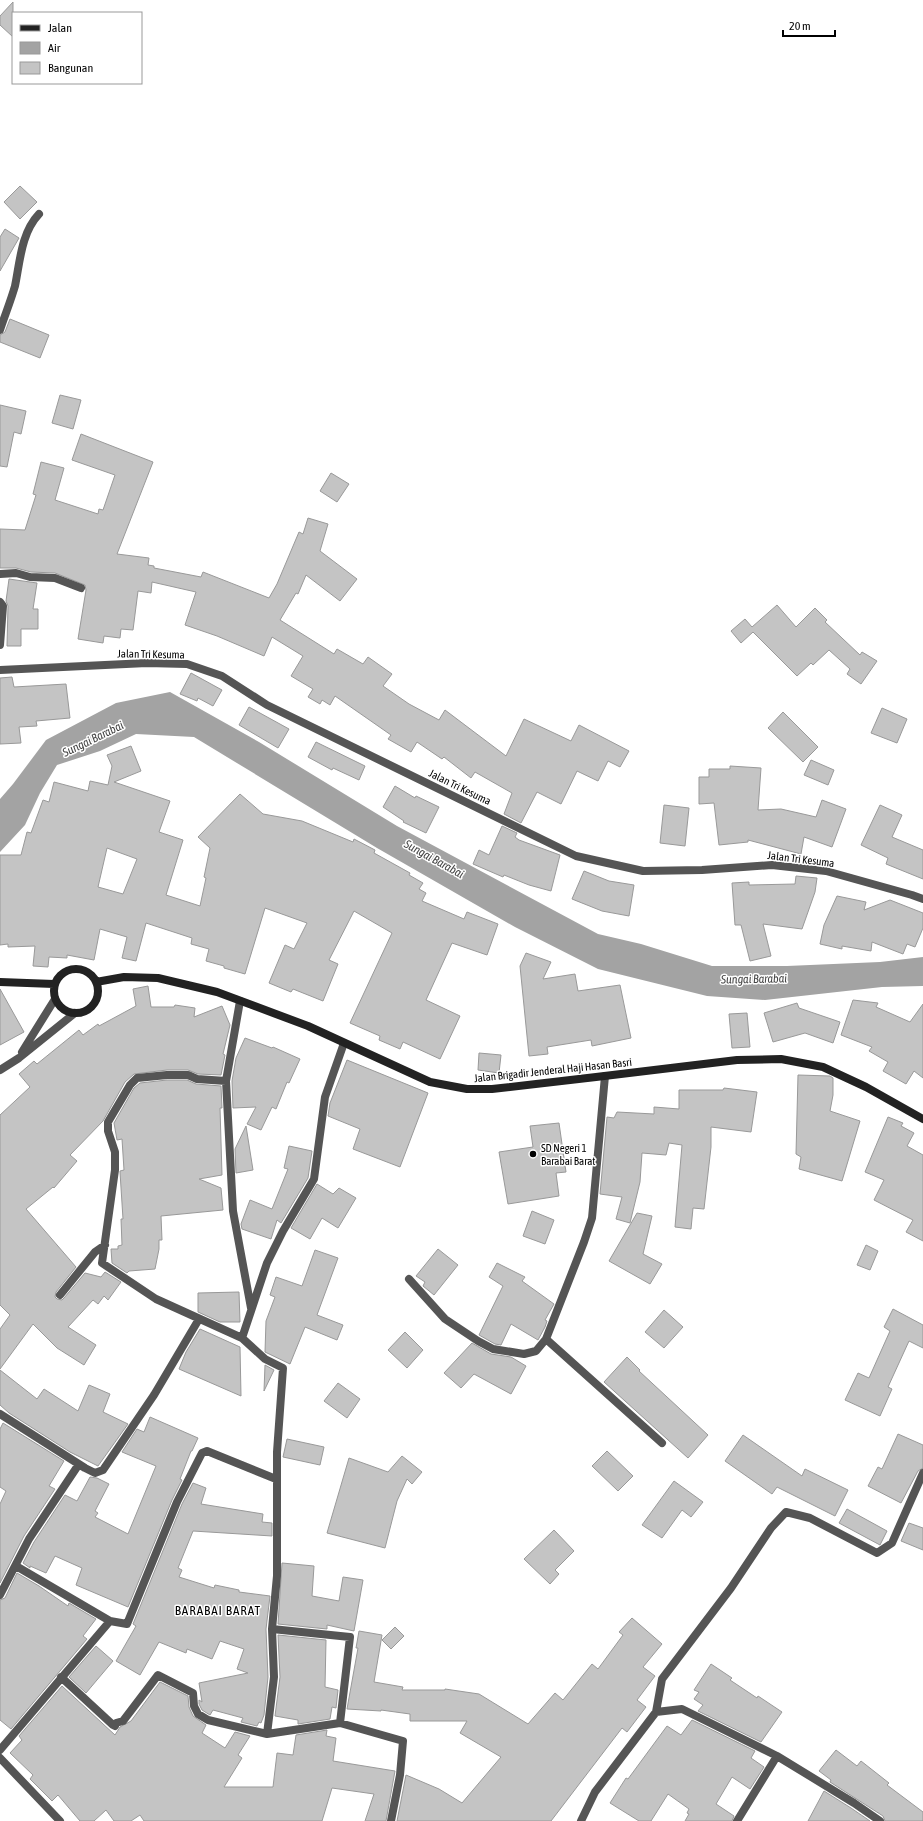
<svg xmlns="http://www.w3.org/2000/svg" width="923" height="1821" viewBox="0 0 923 1821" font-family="'Asap Condensed',sans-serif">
	<rect width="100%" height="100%" fill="#fff"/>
	<path fill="#a3a3a3" d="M170,692l89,50 138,84 201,108 43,10 71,22h75l93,-4 43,-5v29l-41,1 -117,13 -58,-4 -109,-27 -83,-42 -138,-79 -183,-111 -58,-3 -36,17 -43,14 -17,28 -15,32 -25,27v-53l13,-15 33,-44 70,-37z"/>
	<path fill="#c4c4c4" stroke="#999" fill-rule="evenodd" d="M13,2v35l-13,-12v-9z
		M20,186l17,16 -17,17 -16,-17z
		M5,229l14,9 -19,33v-34z
		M10,319l39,16 -9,23 -40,-16v-7l5,-3z
		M60,395l21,5 -8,29 -21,-6z
		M0,405l26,6 -5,23 -7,-2 -7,35 -7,-1z
		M81,434l72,28 -36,92 32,4 -1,7 6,1v2l47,9 2,-5 66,26 8,-14 22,-52 4,2 5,-16 20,6 -8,27 37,28 -17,22 -34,-26 -8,19 -2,-1 -16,27 54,34 3,-5 26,15 5,-7 24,17 -9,12 26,18 30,16 6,-10 61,46 18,-37 47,22 8,-16 50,26 -9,16 -12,-6 -10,20 -21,-10 -16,33 -24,-12 -16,31 -17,-9 8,-21 -37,-21 -4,6 -27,-21 -2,2 -25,-17 -6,10 -23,-13 3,-4 -56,-39 -5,9 -8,-5 -2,4 -12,-7 5,-8 -22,-13 12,-20 -31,-19 -8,19 -47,-20 -32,-11 11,-33 -44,-10 -1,11 -13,-2 -5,39 -12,-1 -1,9 -16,-2 -1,7 -25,-4 8,-49 -1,-5 -30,-12 -24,-1 -15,-4h-16v-39l25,1 11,-35 -3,-1 8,-32 23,6 -9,32 43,14 1,-5 4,1 12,-35 -43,-15z
		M331,473l18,11 -12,18 -17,-11z
		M9,579l28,4 -4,26h5v20h-17v17h-14l1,-40 -2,-5z
		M777,605l19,22 19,-19 12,12 -2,2 35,33 2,-3 15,9 -16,23 -14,-10 3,-5 -21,-19 -16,15 -2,-2 -14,13 -44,-44 -12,11 -10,-12 14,-12 7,8z
		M191,673l31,17 -9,16 -15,-8 -1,3 -17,-7z
		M12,677l2,10 52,-3 4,34 -34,3 1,5 -18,1 2,16 -21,1v-66z
		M249,707l40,22 -11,19 -39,-23z
		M882,708l25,11 -10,24 -26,-10z
		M783,712l35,35 -15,15 -35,-34z
		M316,742l49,24 -6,14 -26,-12 -1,2 -24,-13z
		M131,746l10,25 -27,11 56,19 -11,31 24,8 -17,55 34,11 6,-28 -2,-1 6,-29 -12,-11 42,-43 23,20 39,7 51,21 1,-3 21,11 -1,3 36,20 -1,2 14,8 -4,6 7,4 -4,8 42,18 3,-7 31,12 -11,31 -35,-12 -26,57 34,16 -20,43 -37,-17 -3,7 -21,-9 1,-4 -30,-13 42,-90 -38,-22 -25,49 9,4 -15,37 -30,-12 -2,3 -22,-9 16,-38 9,4 13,-26 -42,-15 -20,66 -21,-6v-2l-18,-5 3,-12 -18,-5 1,-6 -46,-15 -10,38 -14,-3 5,-21 -27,-8 -6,31 -27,-5v3l-18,-1 -1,10 -15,-1 2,-20 -27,1v-3l-8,1v-90h21l6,-23 4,1 12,-33 6,2 5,-20 34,9 2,-10 18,4 4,-19 -5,-11zM107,848l30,11 -14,35 -25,-7z
		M811,760l23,10 -6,15 -24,-10z
		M730,766l31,2 -3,42 23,-1 35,8 6,-17 24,9 -14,38 -28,-10 -3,17 -53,-14v2l-29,3 -5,-42 -15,1v-27h10v-8h21z
		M395,786l20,12 1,-2 23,11 -13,26 -23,-11 1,-1 -21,-14z
		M664,805l25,3 -4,38 -25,-3z
		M880,805l22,10 -10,22 31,13v29l-37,-15 2,-6 -27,-13z
		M502,826l15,7 -2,4 4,3 41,15 -9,36 -22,-6 -25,-10 -1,2 -30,-13 6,-14 10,5z
		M584,871l25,10 25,4 -5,31 -27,-5 -30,-12z
		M796,876l21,2 -2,14 -13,37 -39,-5 8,32 -21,5 -9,-36h-6l-3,-42 17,-1v3l46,-1z
		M837,896l29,6 -2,8 26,-10 33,13v15l-8,19 -8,-3 -4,10 -31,-12 -1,9 -29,-5v3l-22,-5 4,-19z
		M526,953l25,9 -8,17 32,-5 3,17 42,-6 11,53 -39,8 -1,-6 -44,7 1,7 -19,2 -9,-90z
		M148,986l3,21h23l1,-2 20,3 -1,9 28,-11 8,19 -7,29 2,1 -4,20 -23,-1 -10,-4h-21l-33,4 -9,8 -22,39 -33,34 7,6 -23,27 -1,-1 -27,22 50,58 -20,25 -1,5 2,2 5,1 2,-2 21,-25 16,4 4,-5 16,10 -13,18 -4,-4 -6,8 -5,-4 -25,27 28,18 -12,20 -27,-17 -24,-24 -33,45v-40l10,-14 -10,-10v-190l30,-28 -11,-13 15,-13 3,3 42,-34 4,5 15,-11 1,2 37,-20 -3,-17z
		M0,989l24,43 -24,13z
		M853,1000l25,3 -2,4 34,15 13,-18v74l-9,-7 -8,13 -23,-13 5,-9 -19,-11 3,-4 -31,-12z
		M797,1003l2,5 41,14 -7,21 -28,-10 -32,9 -9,-29z
		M747,1013l3,34 -18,1 -3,-34z
		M245,1038l27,10 1,-1 27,12 -11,24 -2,-1 -11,27 -4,-2 -11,23 -14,-6 9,-17 -23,1 -1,-27 4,-23z
		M479,1053l22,2 -2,18 -21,-3z
		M347,1060l81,33 -28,74 -47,-18 7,-20 -32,-13 2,-13z
		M798,1075l32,1 3,2v17l-3,16 30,10 -18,60 -43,-12 2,-12 -5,-3z
		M167,1080h20l9,4 25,2 1,22h-2l2,67 -23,4 22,9 2,22 -62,6 1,24h-3v9l-4,20 -26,2 -2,2 -15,-10 -1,-14h7v-3l4,-1 -1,-26h2l-3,-47v-1l4,-1 -2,-31 -5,1 -3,-17 20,-35 6,-5z
		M724,1088l33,4 -6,40 -40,-5v20l-7,62 -11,-1 -2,21 -16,-2 7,-82 -13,-2 -3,12 -24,-2 -2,29 -10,41 -14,-4 6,-22 -22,-3 7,-77 7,1 3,-6 37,2v-7l25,2v-19h44z
		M888,1117l15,6 -2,3 13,7 -7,13 16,9v86l-17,-9 7,-12 -39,-20 10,-20 -19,-8z
		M559,1123l7,49 -10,1 3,23 -51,8 -9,-52 34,-5 -3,-21z
		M246,1126l7,44 -17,3 -1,-24z
		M289,1146l23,5 -4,27 -27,45 -4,-3 -6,19 -29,-10 -1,-5 9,-24 22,9 16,-40 -4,-1z
		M317,1184l16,10 6,-6 17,10 -18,30 -16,-10 -12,21 -19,-11z
		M532,1211l22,9 -9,24 -22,-8z
		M637,1213l15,3 -9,38 19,10 -12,20 -41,-23z
		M866,1245l12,6 -8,19 -13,-5z
		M438,1249l20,16 -24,30 -11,-9 2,-4 -9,-6z
		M315,1250l23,8 -21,57 26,10 -6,15 -32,-13 -15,37 -25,-12 1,-31 9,-24 -5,-2 6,-18 26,9z
		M497,1263l28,14 -3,4 32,23 -9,16 2,1 -2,6 -7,13 -27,-16 -10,21 -6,-1 -16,-9 23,-47 1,-2 -14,-9z
		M239,1292l1,30h-20l-22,-10v-19z
		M893,1309l30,16v23l-14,-7 -21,46 4,2 -12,27 -35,-16 13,-27 11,5 21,-47 -6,-4z
		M664,1310l19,17 -19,21 -19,-16z
		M200,1329l40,18 1,49 -62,-27 7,-17z
		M405,1332l18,18 -16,18 -19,-18z
		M472,1343l19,11 20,3 15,9 -15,28 -37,-20 -13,14 -17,-15z
		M627,1357l13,13 -1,1 69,64 -20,23 -84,-76z
		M265,1365l9,5 -10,21z
		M0,1370l37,29 7,-10 34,22 11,-26 21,9 -7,18 25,12 -30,42 -28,-14 -61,-39 -9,-8z
		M338,1383l22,16 -13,19 -23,-17z
		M150,1417l48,21 -6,13h-1l-11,28 2,1 -10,20 -44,107 -52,-22 6,-17 -27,-12 -9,17 -16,-7v2l-7,-5 11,-21 31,-47 12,6 13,-24 7,1 12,6 -14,27 3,2 -3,4 33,17 28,-68 -34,-14 15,-23 7,3z
		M3,1423l61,38 -15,25 6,3 -31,47 -24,47v-79l6,-13 -6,-4v-58z
		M898,1434l25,11v23l-5,3 -17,32 -33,-17 10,-19 4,2z
		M743,1435l59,41 3,-7 43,21 -13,26 -58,-29 -5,7 -47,-33z
		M287,1439l37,8 -4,18 -37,-8z
		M607,1451l26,25 -15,15 -26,-25z
		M402,1456l20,16 -10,12 -5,-5 -10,22 -12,47 -58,-15 22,-75 39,14z
		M674,1481l29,21 -12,15 -9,-7 -20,28 -20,-13z
		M193,1483l13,5 -5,16 62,10 -1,8 10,1v13l-79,-5 -15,37 4,2 -3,7 35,11 1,-3 24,5v2l31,4 -4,33 2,48 -4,38 -3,8 -2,-1 -2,4 -16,-4 2,-4 -30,-8 -3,5 -8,-5 -3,-6v-4l3,2 -3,-19 49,-10 -11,-4 7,-20 -24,-8 -8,18 -25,-10 -1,4 -27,-11 -19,33 -24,-14 20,-35 -3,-2 49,-120z
		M847,1509l40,22 -7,14 -41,-22z
		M909,1523l14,5v22l-22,-9z
		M554,1530l20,21 -19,19 4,4 -9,10 -26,-25z
		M282,1563l32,3 -2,30 27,5 4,-24 20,3 -9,51 -27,-6v4l-49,-5z
		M17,1573l22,13 29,20 1,-3 27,16 -13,17 4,3 -76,90 -11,-9v-120l5,-2z
		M632,1618l30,26 -19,23 12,9 -18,24 9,7 -19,25 -5,-4 -71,93h-154l9,-46 33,14 23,14 39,-46 -41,-24 7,-12h-57v-7l-29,-4v1l-34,-2 11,-61h-2l3,-17 23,4 -8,47 29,5 -1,3h43v-1l34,5 49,30 27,-31 8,7 29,-36 6,5 25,-34 -4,-3z
		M395,1627l9,9 -13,13 -9,-9z
		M278,1635l48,5 -1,47 13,3 -2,18 -4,-1 -2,12 -32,5v-4l-23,-4 5,-39z
		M96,1646l17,15 -27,32 -17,-16z
		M711,1664l21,14 -2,2 27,18 1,-2 24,16 -21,30 -63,-31 5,-6 -9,-6 5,-7 -5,-2z
		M160,1682l28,14 1,11 4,9 13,9 -4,8 23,15 10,-16 15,4 -12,19 4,3 -18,29h49l4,-34 16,2 3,-20 31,-5 -1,6 10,2 -3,23 62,10 -9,50h-21l9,-27 -42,-6 -10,33h-178l-4,-6 -9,6h-17l-8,-11 -12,11h-14l-22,-26 -6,6 -22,-22 3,-4 -23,-22 12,-13 -3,-4 43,-50 53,49 5,-8 11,-6z
		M692,1720l63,31 -4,7 13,9 -14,22 -18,-12 -16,27 18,12 -2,5h-47l4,-7 -2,-1 2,-4 -21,-15 -17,27h-12l-29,-18 16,-25 2,1 39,-53 14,9z
		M836,1750l21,16 4,-5 28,22 -2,2 36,27v9h-38l-2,-5 -53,-34 1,-2 -12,-9z
		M824,1791l27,17 19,13h-62z"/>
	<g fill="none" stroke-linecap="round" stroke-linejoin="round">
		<path stroke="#555" stroke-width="8" d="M0,330c5,-15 11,-30 15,-44 5,-24 6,-53 24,-72
			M0,574l16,-1 14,4 25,1 26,10
			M0,602l3,4 -3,39
			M0,670l147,-7 40,1 35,12 45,29 309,151 67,15 59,-1 70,-5 54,6 86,24 11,4
			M240,1001l-14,80 7,130 18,97
			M605,1076l-13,142 -8,24 -38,97 116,104
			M226,1081l-29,-2 -9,-4h-21l-30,3 -7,7 -22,37v9l7,21v18l-13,93 54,36 86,39 25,-75 16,-32 31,-52 11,-82 19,-54
			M409,1279l36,40 33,22 15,8 31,5 12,-3 10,-12
			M60,1295l35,-43 10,-7
			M242,1338l23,21 18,9 -6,84v124l-5,53 2,48 -7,57
			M0,1414l85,54 10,5 8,-3 51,-75 45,-76
			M16,1566l94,55
			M0,1595l29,-56 50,-75
			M272,1629l78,8 -10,86
			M61,1677l52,48 2,1 1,-3 7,-2 35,-46 35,18 1,13 4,8 10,6 59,14 73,-11 63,18 -3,34 -9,46
			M656,1712l6,-33 69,-91 40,-60 15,-16 24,6 67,35 15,-10 31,-70
			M0,1750l110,-129 17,3 50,-122 25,-49 5,-2 69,28
			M581,1821l14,-29 61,-80 26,-3 95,47 77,47 26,18
			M737,1821l40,-65"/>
		<path stroke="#555" stroke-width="8" d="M22,1052l33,-53
			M0,1070l19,-12 56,-45
			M0,1758l60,63"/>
		<path stroke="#222" stroke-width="8" d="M54 991a22 22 0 1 1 44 0a22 22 0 1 1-44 0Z
			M0,982l54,2
			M96,982l28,-5 34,1 59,14 91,34 122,56 37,7h25l104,-12 141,-17 44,-1 42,8 43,20 57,32"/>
	</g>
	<circle fill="#000" stroke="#fff" stroke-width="1.5" cx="533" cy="1154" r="4"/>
	<g text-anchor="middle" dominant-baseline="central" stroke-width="3" stroke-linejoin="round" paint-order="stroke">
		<g font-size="11" fill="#000" stroke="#fff">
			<text transform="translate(151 654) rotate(1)">Jalan Tri Kesuma</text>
			<text transform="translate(460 787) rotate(26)">Jalan Tri Kesuma</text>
			<text transform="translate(801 859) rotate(7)">Jalan Tri Kesuma</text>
			<text transform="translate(553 1070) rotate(-6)">Jalan Brigadir Jenderal Haji Hasan Basri</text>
		</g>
		<g font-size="11" fill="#000" stroke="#fff" text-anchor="start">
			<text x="541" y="1148">SD Negeri 1<tspan x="541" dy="13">Barabai Barat</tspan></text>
		</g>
		<g font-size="12" font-style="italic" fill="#444" stroke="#fff">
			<text transform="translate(93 739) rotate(-26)">Sungai Barabai</text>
			<text transform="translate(434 859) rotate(29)">Sungai Barabai</text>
			<text transform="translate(754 979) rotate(-1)">Sungai Barabai</text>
		</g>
		<g font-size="13" letter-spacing="1" fill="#000" stroke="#fff">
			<text x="218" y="1610">BARABAI BARAT</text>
		</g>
	</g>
	<rect x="12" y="12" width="130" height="72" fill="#ffffff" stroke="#999999"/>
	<rect x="20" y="25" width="20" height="6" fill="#222222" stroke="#999999"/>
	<text x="48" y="32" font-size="12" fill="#000000">Jalan</text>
	<rect x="20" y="42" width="20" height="12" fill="#a3a3a3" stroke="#999999"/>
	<text x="48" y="52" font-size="12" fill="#000000">Air</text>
	<rect x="20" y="62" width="20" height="12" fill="#c4c4c4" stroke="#999999"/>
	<text x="48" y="72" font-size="12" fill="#000000">Bangunan</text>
	<path d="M783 30v6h52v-6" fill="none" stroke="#000000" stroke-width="2"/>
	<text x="789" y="30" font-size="12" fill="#000000" stroke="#ffffff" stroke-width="3" paint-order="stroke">20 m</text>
</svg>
